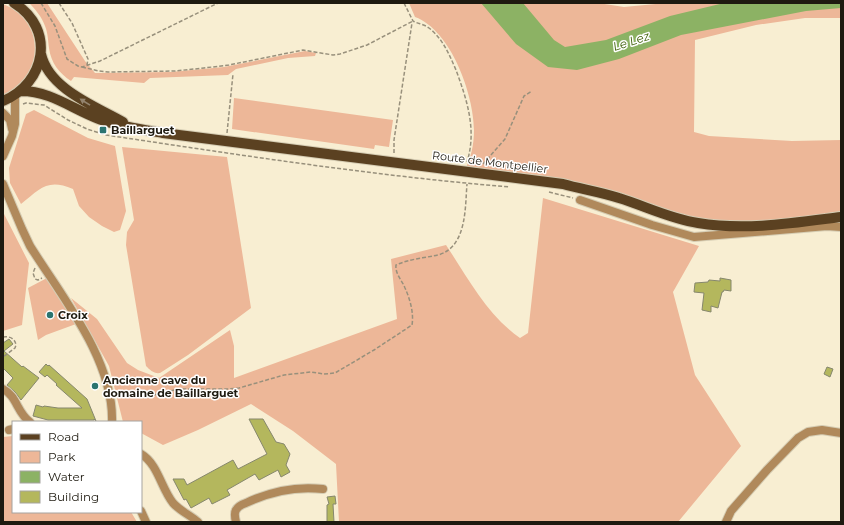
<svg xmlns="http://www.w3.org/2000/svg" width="844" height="525" viewBox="0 0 844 525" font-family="Montserrat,sans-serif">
	<rect width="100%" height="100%" fill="#f8eed2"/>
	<path fill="#edb798" d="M29,3h18l38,58 10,12 76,-1 53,-5 81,-16 11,2 -1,3 -27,2 -52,11 -8,6 -78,3 -6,5 -70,-6 -3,4c-12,-8 -20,-18 -22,-33 -1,-7 -1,-15 -4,-22 -3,-9 -10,-17 -16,-23z
		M409,3h189l26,4 42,-4h175v15h-36l-49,7 -61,15 -1,92 15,4 83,5 49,-1v77l-73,9 -71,-3 -79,-26 -154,-25c7,-14 10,-27 10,-42 0,-35 -23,-100 -59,-113z
		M3,4c44,17 41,73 0,91z
		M234,98l159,22 -4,27 -14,-2 -1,4 -142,-20z
		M34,110l54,28 27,8 11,65 -6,19 -6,2 -12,-6 -13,-9 -10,-11 -6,-17c-26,-11 -33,0 -52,15l-11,-21 -1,-15 17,-54z
		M122,147l105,10 24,151 -63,47 -28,18c-6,1 -10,-3 -14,-7l-20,-121 1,-13 7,-12z
		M543,198l156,48 -26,46 22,83 46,71 -63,76h-339l-3,-58 -43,-33 -42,-27 -53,26 -35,15 -22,-12v-11h-18l-14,-56 -38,-68 26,21 30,44 11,7 21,8 71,-48 4,16v32l163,-59 -6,-60 55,-14c22,33 41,70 74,93l8,-5z
		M3,212l26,51 -7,62 -19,6z
		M47,278l29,46 -30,11 -8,5 -10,-52z
		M13,436v76h118l6,10h-134v-85z"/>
	<path fill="#8cb264" d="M481,3h42l31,37 11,7 41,-7 64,-24 54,-13h117v5l-35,3 -125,24 -62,24 -42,11 -29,-3 -32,-23z"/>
	<path fill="#b4b75d" stroke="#86876d" d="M720,278l11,2v11l-7,-1 -1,2h-1l-4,16 -7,-2v6l-9,-2 2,-17 -10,-1 1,-9 13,-1 1,-2 11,1z
		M9,339l4,5 -9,7 18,16 1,-1 16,12 -18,22 -6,-8 -8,-7 6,-7 -10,-10v-25z
		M46,364l2,2 1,-1 38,34 9,22 -2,-2v1h-46l-15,-4 3,-11 7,2 1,-1 14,2h24l-26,-23 1,-1 -10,-9 -2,2 -6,-5z
		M827,367l6,2 -3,8 -6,-3z
		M249,419h14l13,23 8,2 6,10 -4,11 4,7 -9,5 -3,-7 -19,10 -4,-6 -28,16 3,5 -18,9 -3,-6 -18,10 -5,-9 -2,1 -11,-21h11l3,6 46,-25 5,9 29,-15z
		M335,496l1,8h-3l1,18h-7v-17l2,-1 -2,-7z"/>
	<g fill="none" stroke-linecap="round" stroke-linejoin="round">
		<defs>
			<path id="minor" d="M3,113l7,7 2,9
				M3,156l9,-20 3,-12v-29
				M3,184l19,45 8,17c32,51 84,114 82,176
				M580,200l72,25 42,12 133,-11 14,1
				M3,389c14,7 14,24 27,33
				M9,430l4,-1
				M141,454c17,10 20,34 32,49 7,8 17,12 25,19
				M141,511l5,11
				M236,522c-1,-4 -2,-9 0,-12 2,-4 7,-6 10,-7 25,-12 51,-17 77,-14
				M726,522l5,-11 36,-41 31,-32 10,-6 14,-2 19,3"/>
			<path id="major" d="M41,54c8,35 54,52 82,68
				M21,91c30,0 51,18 78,28 20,8 42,10 64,14l400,51c18,5 38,8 56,14 26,8 52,21 79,25 47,8 96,0 143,-6
				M3,101c43,-18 53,-72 11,-98"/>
		</defs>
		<use href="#minor" stroke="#d5ccb3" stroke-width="10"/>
		<use href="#major" stroke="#d5ccb3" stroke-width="12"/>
		<path stroke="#98907c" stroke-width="1.5" stroke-dasharray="4 2" stroke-linecap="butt" d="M41,3l14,23 12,33 11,7 4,1 18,-6 118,-58
			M59,3l13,20 16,36 -1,6
			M404,3l9,18c5,3 11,3 16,7 14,11 20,26 27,42 11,30 21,60 11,92
			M82,67l17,4 9,1 67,-1 29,-3 25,-3 74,-15 30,5 7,-1 27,-9 46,-24
			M23,104l3,-1 18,2 24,15 19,9 19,6c134,20 269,41 404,52
			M227,133l6,-59
			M394,153v-13l18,-117
			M483,164l22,-25 19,-43 8,-5
			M549,192l24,6
			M35,268l-2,5 2,6 3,1 4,-2
			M3,337c6,-1 12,1 13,8l-1,3 -12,9
			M117,394l27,1h10l24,-6h49l12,-1 45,-13 27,-3 13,2 11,-1 39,-23 38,-25c2,-12 -2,-26 -7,-37 -3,-8 -10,-14 -9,-23 13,-6 28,-7 42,-10 29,-8 27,-47 29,-71"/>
		<use href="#minor" stroke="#b0895b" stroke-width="8"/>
		<use href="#major" stroke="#5b4121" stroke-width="10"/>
	</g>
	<defs><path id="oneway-solid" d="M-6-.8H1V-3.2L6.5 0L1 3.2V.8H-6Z"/></defs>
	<use fill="#94846f" href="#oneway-solid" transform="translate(85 102) rotate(-148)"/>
	<g fill="#2b7470" stroke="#fff" stroke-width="1.5">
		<rect x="99" y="126" width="8" height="8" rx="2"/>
		<circle cx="50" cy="315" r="4"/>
		<circle cx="95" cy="386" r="4"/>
	</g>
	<g text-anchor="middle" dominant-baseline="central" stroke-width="3" stroke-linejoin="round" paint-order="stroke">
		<g font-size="11" font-weight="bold" fill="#1e1a10" stroke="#fff" text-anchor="start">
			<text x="111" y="130">Baillarguet</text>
			<text x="58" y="315">Croix</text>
			<text x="103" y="380">Ancienne cave du<tspan x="103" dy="13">domaine de Baillarguet</tspan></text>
		</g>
		<g font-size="11" fill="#1e1a10" stroke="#fff">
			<text transform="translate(490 162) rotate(7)">Route de Montpellier</text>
		</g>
		<g font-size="12" font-style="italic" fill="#395b01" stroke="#fff">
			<text transform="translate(631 41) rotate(-18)">Le Lez</text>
		</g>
	</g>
	<rect width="844" height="525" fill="none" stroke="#1e1a10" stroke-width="8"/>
	<rect x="12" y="421" width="130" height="92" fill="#ffffff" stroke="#a5a39f"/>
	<rect x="20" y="434" width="20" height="6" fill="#5b4121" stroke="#a5a39f"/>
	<text x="48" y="441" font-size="12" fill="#1e1a10">Road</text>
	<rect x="20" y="451" width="20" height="12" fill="#edb798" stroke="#a5a39f"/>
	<text x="48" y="461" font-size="12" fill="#1e1a10">Park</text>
	<rect x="20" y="471" width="20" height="12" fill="#8cb264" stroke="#a5a39f"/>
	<text x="48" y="481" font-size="12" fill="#1e1a10">Water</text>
	<rect x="20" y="491" width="20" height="12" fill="#b4b75d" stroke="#a5a39f"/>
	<text x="48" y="501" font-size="12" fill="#1e1a10">Building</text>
</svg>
